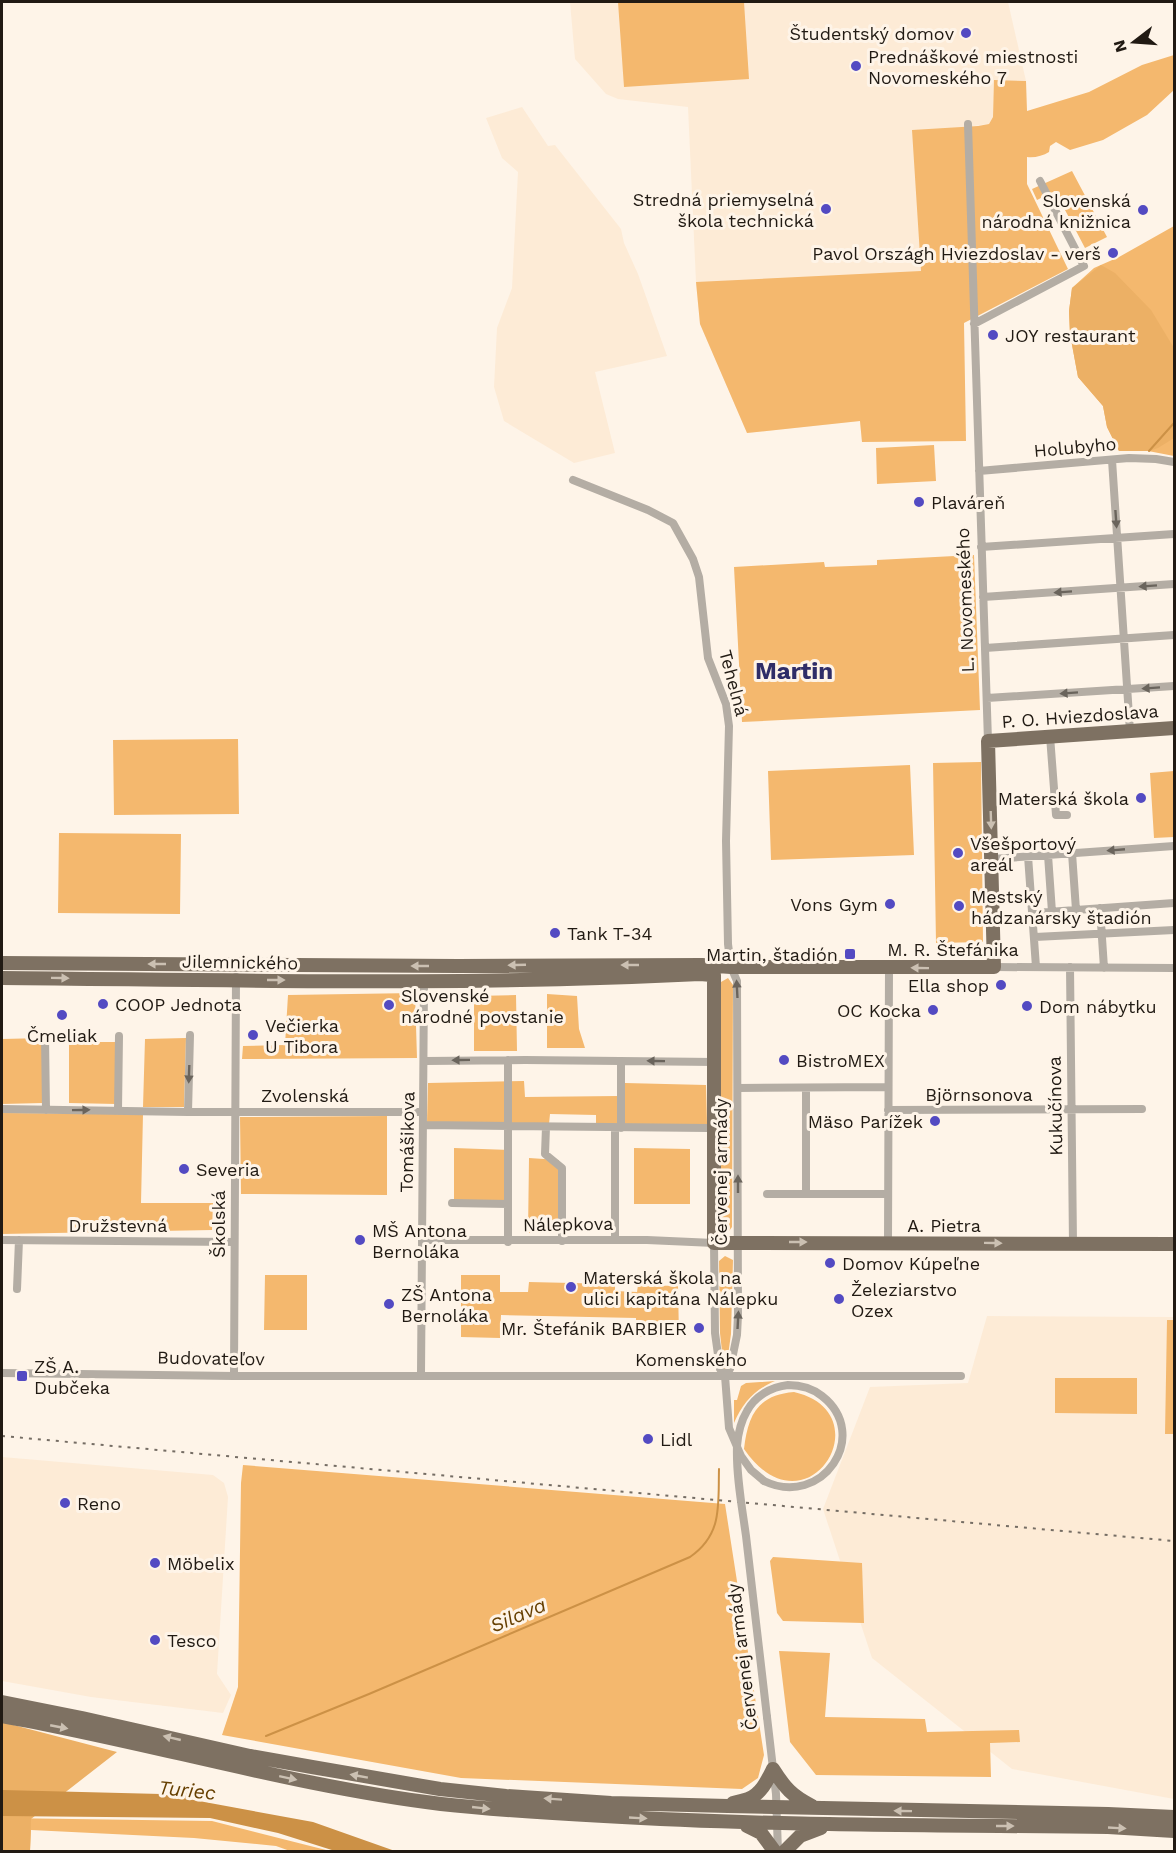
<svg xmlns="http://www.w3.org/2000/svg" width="1176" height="1853" viewBox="0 0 1176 1853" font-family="'Work Sans',sans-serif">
	<rect width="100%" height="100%" fill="#fef4e8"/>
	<path fill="#fdebd6" d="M570,2h438l18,79 -31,-1 -2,37 -4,7 -31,4 2,189 -98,125 -2,-21 -113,12 -47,-109 -4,-42 -8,-175 -70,-8 -12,-5 -31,-35z
		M522,107l26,39 7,-1 66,84 3,14 14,31 29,82 -72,16 20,81 -41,10 -70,-42 -10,-34 3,-59 15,-40 6,-116 -16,-14 -16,-40z
		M987,1316l187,1v482l-162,-30 -140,-111 -49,-149 47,-122 98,-4z
		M2,1457l211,18 11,8 4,14 -11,177 14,21 -8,18 -132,-16 -89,-16z"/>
	<path fill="#f4b86e" d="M618,2h126l5,77 -125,8z
		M1174,55v35l-27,25 -44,25 -33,10 -14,-8 -6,4 -1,6c-6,4 -15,6 -22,5v27l41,85 -104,54 2,118 -104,1 -2,-21 -113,12 -47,-109 -4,-42 225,-11 -9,-141 66,-4 11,-2 4,-7 1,-37 32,1 1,30 62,-19 53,-27z
		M1072,171l35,66 -22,11 -30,-57 -18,9 -5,-11z
		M1174,226v230l-31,-6 -24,1 -12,-24 -4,-21 -25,-29 -8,-43 -1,-23 3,-23 22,-20 25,-11z
		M934,445l2,36 -59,3 -1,-36z
		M974,555l6,155 -238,12 -8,-155 90,-5 1,5 52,-2v-5z
		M238,739l1,75 -125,1 -1,-75z
		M981,762l2,180 -47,1 -3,-180z
		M910,765l4,90 -143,5 -3,-89z
		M1174,771v66l-20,1 -4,-65z
		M59,833l122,1 -1,80 -122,-1z
		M728,978l5,7 -1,242 -3,4h-8l-2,-5 2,-244z
		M415,993l2,65 -175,1 1,-13 42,-1 3,-50z
		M547,994l30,2 2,33 6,19h-38z
		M516,995l1,56h-43v-55z
		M44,1038l-1,65 -41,1v-65z
		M186,1038l-2,69h-41l2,-68z
		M69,1042h49l-2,62 -47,-1z
		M524,1081l1,16 93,-1 -1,29h-21v-10l-46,-1 -1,10 -122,-2 1,-39z
		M625,1083l81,2 1,39h-82z
		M2,1113l141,1 -2,89h72l-1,27 -210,4z
		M387,1116v79l-146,-1 -1,-77z
		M454,1148l56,2 -2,55 -54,-2z
		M634,1148l56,1v55h-56z
		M529,1158l30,2v73h-31z
		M725,1256l8,4 -2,74 -5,36 -2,-1 -4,-36 -1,-72z
		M265,1275h42v55h-43z
		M461,1275h39v17h28l1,-10 86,2v7l22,1 1,-7 40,1 1,51h-43v-19l-135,-3 -1,23 -39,-1z
		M1167,1320h7v114h-9z
		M1055,1378h82v36l-82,-1z
		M775,1381c-21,9 -32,22 -41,42v-23h3l4,-14 5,-3z
		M794,1392c91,21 12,147 -50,57 4,-33 13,-54 50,-57z
		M243,1465l482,39 39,251 -6,23 -16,11 -281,-11 -239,-43 16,-48 3,-204z
		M773,1557l89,6 2,60 -81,-2 -6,-8 -7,-52z
		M779,1651l51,2 -5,64 100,2 2,13 92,-2 1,12 -30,1 1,34 -175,-2 -26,-33z
		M2,1818l210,3 118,30h-40l-14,-5 -82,-8 -163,-8 -1,21h-28z"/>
	<path fill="#ecb065" d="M1101,265l14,8 36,37 23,38v90l-16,10 -9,3h-30l-12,-24 -4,-21 -25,-29 -8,-43 -1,-23 3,-23z
		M2,1722l115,30 -86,67 -1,32h-28z"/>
	<path fill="#cc9146" d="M2,1790l159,4 152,28 82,29h-60l-57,-18 -68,-15 -208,-2z"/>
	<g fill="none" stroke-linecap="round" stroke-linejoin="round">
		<path stroke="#cc9146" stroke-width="2" d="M1149,451l25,-28
			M266,1736l103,-42 321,-137c33,-23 28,-52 29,-88
			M185,1799l6,-14"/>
		<path stroke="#b4ada4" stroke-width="8" d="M968,124l20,617
			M974,324l110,-58 -44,-85
			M1112,460l18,271
			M979,471l150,-13 27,1 18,3
			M573,480l75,30 25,13 20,36 6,18 9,81 18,46 3,22 -3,115 2,103 3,23 6,14 1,334 -1,20 -7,34 -5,7
			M981,547l193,-13
			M983,597l191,-13
			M985,648l189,-13
			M987,698l187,-12
			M1050,736l6,79h11
			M1072,853l4,57
			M1048,855l4,57
			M1028,856l8,111
			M992,859l182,-13
			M1100,908l4,60
			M1034,913l140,-10
			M1035,937l139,-7
			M994,967l180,1
			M1070,967l3,277
			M45,1036l1,74
			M425,1061l100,-1 190,2
			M738,1088l149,-1
			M2,1109l186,3h235
			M118,1110l1,-74
			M888,1110l254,-1
			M188,1112l2,-77
			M423,1125l286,3 6,-2
			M546,1127l-1,27 17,14v73
			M621,1128v-67
			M767,1194h121
			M806,1194v-106
			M452,1203l56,1
			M2,1240l232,2
			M422,1240h225l67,3 1,90 5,36 5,7 4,52 12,28 10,14 13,11
			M615,1240v-112
			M508,1242v-182
			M888,1242l1,-275
			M17,1289l2,-49
			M2,1373l232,3h727
			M421,1375l3,-393
			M234,1376l2,-399
			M767,1717l9,77 2,58"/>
		<path stroke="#7e7162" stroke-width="14" d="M2,963l456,3 244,-1 29,2h263l-6,-226 186,-13
			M714,975v268l460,1
			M2,978c232,2 465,8 698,-4l12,1
			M2,1702l80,16 168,38 62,11 128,22 66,7 105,7 117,3 380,8 66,3
			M2,1716c147,26 291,70 439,88 54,6 108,9 163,12 168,10 336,9 504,11l66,4
			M733,1803c5,-2 10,-2 15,-4 13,-5 19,-18 25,-30 12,19 19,27 39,37
			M747,1826l14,7 14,19
			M784,1852l16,-16 21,-8"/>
		<path stroke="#756d64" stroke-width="2" stroke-dasharray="3 6" stroke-linecap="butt" d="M2,1436l1172,105"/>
		<path stroke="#b4ada4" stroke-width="8" d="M764,1481c58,28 108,-46 58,-85 -10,-8 -22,-11 -34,-11 -17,2 -33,11 -41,26 -6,10 -9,23 -10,35 -1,29 5,61 9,90 7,61 14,121 21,181"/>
	</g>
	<defs><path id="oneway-solid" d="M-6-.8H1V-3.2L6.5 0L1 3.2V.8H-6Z" transform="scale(1.5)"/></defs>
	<g fill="#6a645c">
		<use href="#oneway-solid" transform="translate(1116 519) rotate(86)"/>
		<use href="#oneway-solid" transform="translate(1148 586) rotate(176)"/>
		<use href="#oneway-solid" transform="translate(1063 592) rotate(176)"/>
		<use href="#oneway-solid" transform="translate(1151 688) rotate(176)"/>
		<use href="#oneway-solid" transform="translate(1069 693) rotate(176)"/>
		<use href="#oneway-solid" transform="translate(1116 850) rotate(175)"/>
		<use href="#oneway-solid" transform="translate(737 989) rotate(-93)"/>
		<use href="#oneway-solid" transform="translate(461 1060) rotate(179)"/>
		<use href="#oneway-solid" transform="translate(656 1061) rotate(-179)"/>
		<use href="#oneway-solid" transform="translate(189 1074) rotate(92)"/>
		<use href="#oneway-solid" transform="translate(81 1110) rotate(-1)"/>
		<use href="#oneway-solid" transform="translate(738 1184) rotate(-90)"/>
		<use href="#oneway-solid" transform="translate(738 1320) rotate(-87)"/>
	</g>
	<g fill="#cbc0b2">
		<use href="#oneway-solid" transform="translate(991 820) rotate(88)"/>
		<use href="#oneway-solid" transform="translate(157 964) rotate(-180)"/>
		<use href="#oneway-solid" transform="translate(517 965) rotate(178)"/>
		<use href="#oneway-solid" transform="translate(630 965) rotate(180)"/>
		<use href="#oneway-solid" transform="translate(420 966) rotate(-180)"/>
		<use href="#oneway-solid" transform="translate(920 968) rotate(-179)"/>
		<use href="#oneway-solid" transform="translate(60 978) rotate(1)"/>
		<use href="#oneway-solid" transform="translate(276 980)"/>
		<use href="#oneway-solid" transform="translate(798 1242)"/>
		<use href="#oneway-solid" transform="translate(993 1243) rotate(1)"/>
		<use href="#oneway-solid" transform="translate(59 1727) rotate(11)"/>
		<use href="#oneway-solid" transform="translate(172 1738) rotate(-167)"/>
		<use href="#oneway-solid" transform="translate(359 1776) rotate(-170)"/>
		<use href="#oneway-solid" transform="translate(288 1778) rotate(12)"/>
		<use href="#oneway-solid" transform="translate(553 1799) rotate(-176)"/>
		<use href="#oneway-solid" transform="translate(481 1808) rotate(6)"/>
		<use href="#oneway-solid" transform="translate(903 1811) rotate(-179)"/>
		<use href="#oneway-solid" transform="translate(638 1818) rotate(3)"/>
		<use href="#oneway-solid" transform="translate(1005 1826)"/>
		<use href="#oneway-solid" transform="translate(1117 1828) rotate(3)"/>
	</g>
	<g fill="#534ac2" stroke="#fef4e8" stroke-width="2">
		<circle cx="966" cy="33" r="6"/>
		<circle cx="856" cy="66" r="6"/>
		<circle cx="826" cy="209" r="6"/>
		<circle cx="1143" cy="210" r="6"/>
		<circle cx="1113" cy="253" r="6"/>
		<circle cx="993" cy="335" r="6"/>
		<circle cx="919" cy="502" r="6"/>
		<circle cx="1141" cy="798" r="6"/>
		<circle cx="958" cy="853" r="6"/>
		<circle cx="890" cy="904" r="6"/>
		<circle cx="959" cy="906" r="6"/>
		<circle cx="555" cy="933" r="6"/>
		<rect x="844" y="948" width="12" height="12" rx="3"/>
		<circle cx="1001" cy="985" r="6"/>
		<circle cx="103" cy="1004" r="6"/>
		<circle cx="389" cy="1005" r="6"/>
		<circle cx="1027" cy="1006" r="6"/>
		<circle cx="933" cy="1010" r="6"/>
		<circle cx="62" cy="1015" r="6"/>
		<circle cx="253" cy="1035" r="6"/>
		<circle cx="784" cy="1060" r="6"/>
		<circle cx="935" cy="1121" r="6"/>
		<circle cx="184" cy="1169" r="6"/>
		<circle cx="360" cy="1240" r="6"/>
		<circle cx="830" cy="1263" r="6"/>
		<circle cx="571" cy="1287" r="6"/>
		<circle cx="839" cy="1299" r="6"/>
		<circle cx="389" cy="1304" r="6"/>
		<circle cx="699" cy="1328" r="6"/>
		<rect x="16" y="1370" width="12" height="12" rx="3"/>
		<circle cx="648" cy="1439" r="6"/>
		<circle cx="65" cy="1503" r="6"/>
		<circle cx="155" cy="1563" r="6"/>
		<circle cx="155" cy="1640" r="6"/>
	</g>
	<g text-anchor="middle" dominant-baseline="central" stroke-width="6" stroke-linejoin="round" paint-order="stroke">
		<g font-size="18" fill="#211a13" stroke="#fef4e8" text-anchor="start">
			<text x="954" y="33" text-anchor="end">Študentský domov</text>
			<text x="868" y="56">Prednáškové miestnosti<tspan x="868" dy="21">Novomeského 7</tspan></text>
			<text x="814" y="199" text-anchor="end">Stredná priemyselná<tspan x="814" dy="21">škola technická</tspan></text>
			<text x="1131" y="200" text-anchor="end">Slovenská<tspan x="1131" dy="21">národná knižnica</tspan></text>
			<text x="1101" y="253" text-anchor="end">Pavol Országh Hviezdoslav - verš</text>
			<text x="1005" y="335">JOY restaurant</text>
			<text x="931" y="502">Plaváreň</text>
			<text x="1129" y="798" text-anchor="end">Materská škola</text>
			<text x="970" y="843">Všešportový<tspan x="970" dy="21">areál</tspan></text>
			<text x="971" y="896">Mestský<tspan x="971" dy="21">hádzanársky štadión</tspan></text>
			<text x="878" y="904" text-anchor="end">Vons Gym</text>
			<text x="567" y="933">Tank T-34</text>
			<text x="838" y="954" text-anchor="end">Martin, štadión</text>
			<text x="989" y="985" text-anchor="end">Ella shop</text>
			<text x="401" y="995">Slovenské<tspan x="401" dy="21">národné povstanie</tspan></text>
			<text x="115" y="1004">COOP Jednota</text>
			<text x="1039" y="1006">Dom nábytku</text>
			<text x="921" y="1010" text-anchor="end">OC Kocka</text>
			<text x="265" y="1025">Večierka<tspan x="265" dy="21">U Tibora</tspan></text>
			<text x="62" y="1035" text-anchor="middle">Čmeliak</text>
			<text x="796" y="1060">BistroMEX</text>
			<text x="923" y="1121" text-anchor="end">Mäso Parížek</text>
			<text x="196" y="1169">Severia</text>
			<text x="372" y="1230">MŠ Antona<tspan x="372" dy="21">Bernoláka</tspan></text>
			<text x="842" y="1263">Domov Kúpeľne</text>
			<text x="583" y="1277">Materská škola na<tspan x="583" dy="21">ulici kapitána Nálepku</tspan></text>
			<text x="851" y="1289">Železiarstvo<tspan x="851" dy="21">Ozex</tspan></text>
			<text x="401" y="1294">ZŠ Antona<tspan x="401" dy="21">Bernoláka</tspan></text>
			<text x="687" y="1328" text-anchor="end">Mr. Štefánik BARBIER</text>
			<text x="34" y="1366">ZŠ A.<tspan x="34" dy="21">Dubčeka</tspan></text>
			<text x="660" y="1439">Lidl</text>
			<text x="77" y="1503">Reno</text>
			<text x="167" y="1563">Möbelix</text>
			<text x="167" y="1640">Tesco</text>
		</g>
		<g font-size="18" fill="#211a13" stroke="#fef4e8">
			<text transform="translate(1075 447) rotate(-5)">Holubyho</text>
			<text transform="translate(965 600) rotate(-92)">L. Novomeského</text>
			<text transform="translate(734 683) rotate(75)">Tehelná</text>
			<text transform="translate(1080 716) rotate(-4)">P. O. Hviezdoslava</text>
			<text x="953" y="949">M. R. Štefánika</text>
			<text transform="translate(240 962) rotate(1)">Jilemnického</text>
			<text x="979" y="1094">Björnsonova</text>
			<text x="305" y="1095">Zvolenská</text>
			<text transform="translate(1055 1106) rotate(-91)">Kukučínova</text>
			<text transform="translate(407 1142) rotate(-89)">Tomášikova</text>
			<text transform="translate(720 1172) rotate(-90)">Červenej armády</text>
			<text transform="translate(218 1224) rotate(-90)">Školská</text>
			<text transform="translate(568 1224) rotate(-1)">Nálepkova</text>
			<text x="118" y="1225">Družstevná</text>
			<text x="944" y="1225">A. Pietra</text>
			<text transform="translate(211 1358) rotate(1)">Budovateľov</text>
			<text x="691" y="1359">Komenského</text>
			<text transform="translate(742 1657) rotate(-97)">Červenej armády</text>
		</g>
		<g font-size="20" font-style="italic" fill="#663f00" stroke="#fef4e8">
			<text transform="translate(518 1615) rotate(-23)">Silava</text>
			<text transform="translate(187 1790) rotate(6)">Turiec</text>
		</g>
		<g font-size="24" font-weight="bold" fill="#2f2d68" stroke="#fef4e8">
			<text x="794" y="671">Martin</text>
		</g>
	</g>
	<rect width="1176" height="1853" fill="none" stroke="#211a13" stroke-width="6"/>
	<g transform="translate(1134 42) rotate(253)" stroke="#fef4e8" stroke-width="4.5" paint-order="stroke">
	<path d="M0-4.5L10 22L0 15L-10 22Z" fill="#211a13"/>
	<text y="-9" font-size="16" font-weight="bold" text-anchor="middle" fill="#211a13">N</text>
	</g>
</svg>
